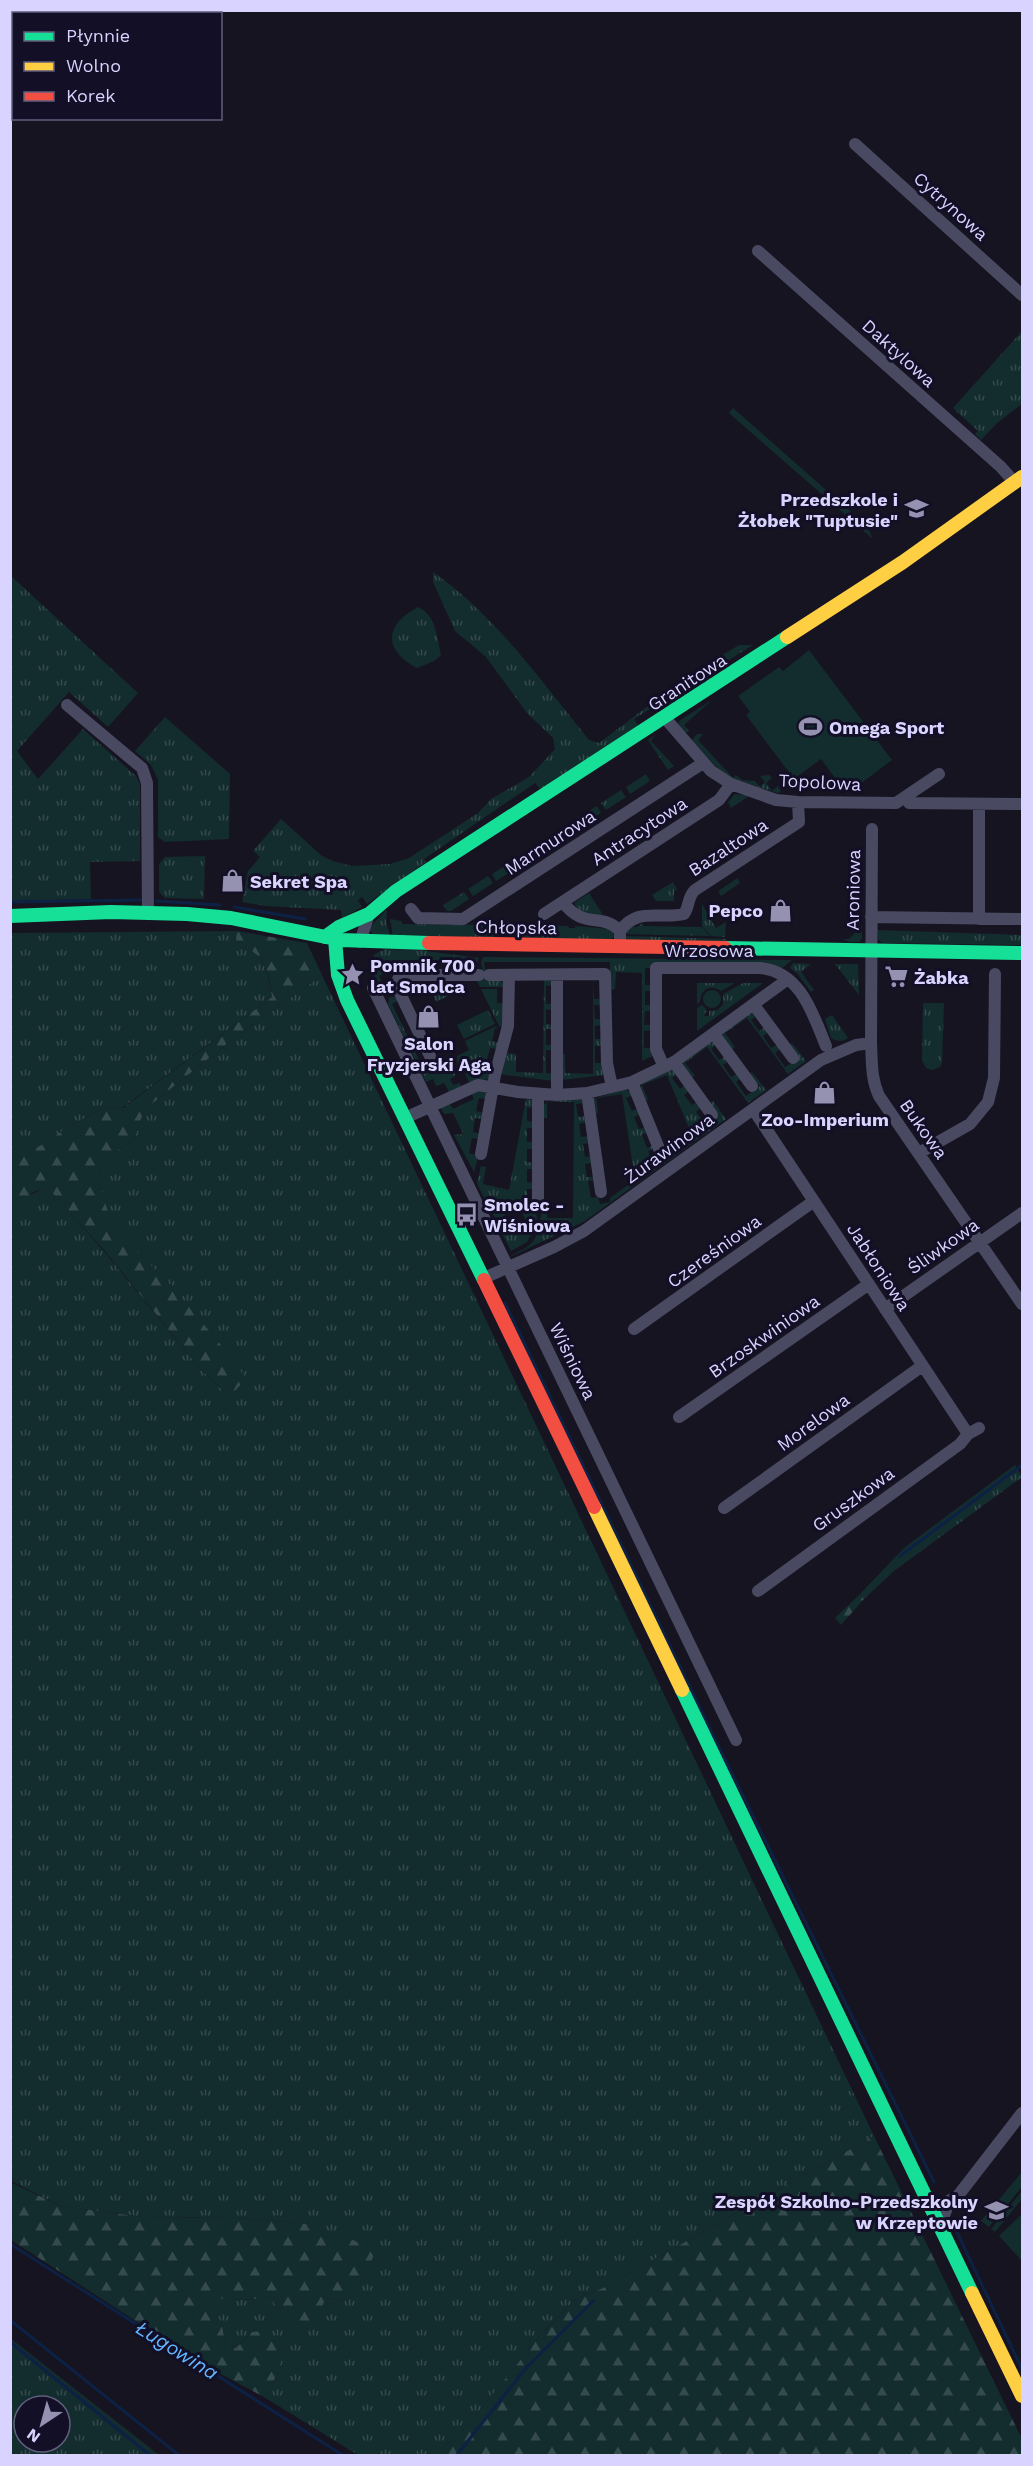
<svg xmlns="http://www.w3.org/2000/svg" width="1033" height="2466" viewBox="0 0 1033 2466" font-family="'Work Sans',sans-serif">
	<defs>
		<pattern id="grass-tufts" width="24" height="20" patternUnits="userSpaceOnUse" patternTransform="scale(1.5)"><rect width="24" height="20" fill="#132c2d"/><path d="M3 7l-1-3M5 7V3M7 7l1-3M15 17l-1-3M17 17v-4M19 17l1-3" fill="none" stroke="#354a4c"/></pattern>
		<pattern id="forest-firs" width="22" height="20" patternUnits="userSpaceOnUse" patternTransform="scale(1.5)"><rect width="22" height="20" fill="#132c2d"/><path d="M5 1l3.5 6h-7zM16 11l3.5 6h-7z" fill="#354a4c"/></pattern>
	</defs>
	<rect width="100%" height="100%" fill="#161421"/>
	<path fill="url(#grass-tufts)" fill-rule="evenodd" d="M1022,331v73l-25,19 -16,17 -6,-6 3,-3 -25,-23z
		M733,408l134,118 6,13 -144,-126z
		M433,572c63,44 108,109 156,168l10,3 86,-65 54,-33h14l-119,74 5,8 -98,63 -6,-7 -111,76 2,3 -59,42 -5,-7 -4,3 4,7 -20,11 -1,-8 -76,-4 -23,-4 6,-31 12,-14 -7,-6 28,-32 41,37 11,5 19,5 38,-2 19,-6 69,-45 13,-14 38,-22 26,-28 -2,-11 -26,-25 -41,-56 -31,-26 -22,-49z
		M11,576l127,117 -30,34 -39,-35 -52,59 21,28 45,-50 53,47 4,8v77l-50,1 1,37 -80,2z
		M418,607c18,8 19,30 23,48l-7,6 -17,7c-35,-18 -32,-44 1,-61z
		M712,700l-28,25 5,6 -3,2 -7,-8v-4z
		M165,717l65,57 -1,65 -64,3 -7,-5v-57l-7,-15 -16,-14z
		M697,734h6l-5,6 35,38 3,-3 6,5 13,1 5,6 5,-5 -5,-6 9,-1 3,3 -6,5 6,8 6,-5 3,6 -4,1 -45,-15 -15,-10 -25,-28z
		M655,735l-4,6 23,25 -6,4 -20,-30z
		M646,774l4,7 -20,13 -4,-7z
		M621,790l5,7 -20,13 -5,-7z
		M735,794l14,2 -18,12 -3,-6z
		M597,806l4,7 -20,13 -5,-7z
		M572,822l5,7 -20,13 -5,-7z
		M722,850l3,4 -21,13 -3,-4z
		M205,856l-1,43 -39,-1 -6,-6v-28l6,-7z
		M512,861l5,7 -21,13 -4,-7z
		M488,876l5,7 -20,13 -5,-7z
		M738,878l2,5 -19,13 -3,-5z
		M673,882l4,7 -3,2v10h-18l-4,-6z
		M464,892l5,7 -18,12h-4l-4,-6z
		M589,893l14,22v2l-24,-6 -4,-6v-3z
		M702,904l14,24 10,-6 -1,15 -14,-1 -9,-10z
		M387,909l-1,13 4,13h-16l-6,-6z
		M390,919l12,2v3l97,1 -5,12 -101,-1z
		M643,923v3l59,1 8,9 -86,-2 6,-7h7z
		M502,925l66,1 1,2h6v-2l36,3 3,7 -3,5 -94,-4v-4l-20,2z
		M862,926v12l-3,4h-10l-7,-3h7z
		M877,930l145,5v10l-140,-2 -4,-4z
		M237,931v10c28,15 30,26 35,56l-150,111 -16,-1 -38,20 -57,39v-233z
		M624,936l102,3 2,3h-101z
		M385,949l33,1 61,8 -2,4 -87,1 -1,8 -10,5 4,8 7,-2v4l-5,3 -6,-1 -9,-25 5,-9z
		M483,957l309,3 -10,8 -14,-5h-115l-1,5h-7v17h7v6h-7v14h7v6h-7l-1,14h8v5l-8,1v17h8l2,7 -12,6v-88l-26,-1 -1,17 -5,1v-28h-126l3,18 14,1 4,6h-25l-4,-8h8l-3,-17z
		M793,963l18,1 -10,8 13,18 -3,2 -14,-19 -7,-5z
		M835,964h23l1,31z
		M322,975l552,1161 -271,152 -29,12 -35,37 -71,88 -32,30h-78l-94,-58 14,-24 -26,-41 -16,16 -11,-6 -3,-16 -12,-29 34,3 27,-3 9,17 45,-16 19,2 -35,-76 -71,-6 -96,-1 -81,-11 -50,-25 -1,-971 17,-14 21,-9 55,63 95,116 31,31 -56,-109 -40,-41 -27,-38 -8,-30 9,-22 27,-17 10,-30 89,-71z
		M593,979l1,20h8v6h-8l1,14h7v6l-7,1v13h7v7h-7v17h8l2,12 -44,5v-26h4v19l28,1z
		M544,980h6l4,5 -8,1v18h7v5l-7,1v14l7,1v4h-7v16h7v5h-7v23l7,1v7l-54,-7 6,-21 11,1v18l27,1z
		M405,981h9l2,6h11v2h-11l-5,4 -6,-1 -3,-5z
		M697,983h38l-14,8c-11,-7 -20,-2 -21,11l-3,2z
		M743,983h20l-66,48v-23l5,-3 5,5 -3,6h5v-5l9,-1 5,-6v-10z
		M430,987h22v7l-16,8z
		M481,989h16v14h8l-2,25 -4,-2z
		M703 999a9 9 0 1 1 18 0a9 9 0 1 1-18 0Z
		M392,996l7,4 -7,4 29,60 4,-2 4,8 26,-12v18l-5,3 3,6 7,-2 1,3 -12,6 -5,-9 -8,3 -3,-7 -7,3 -38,-78 1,-6z
		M923,1003h21l-2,60 -2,4 -8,3 -6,-2 -4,-8z
		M488,1010l7,14 -31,15 -7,-14z
		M754,1013l3,2 -6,5 8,11 6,-4 4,5 -6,4 8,12 7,-4 3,4 -6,5 10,14 7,-4 -4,-17 4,-3 14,18 -18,13 -41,-56 -22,15 10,14 -4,3 -9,-14 1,-3 26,-19z
		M832,1015l16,23c-5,4 -11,4 -17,0l-6,-19z
		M496,1026l2,3 -3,-1 -3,13 7,2 -2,6 -7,-1 -6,23 7,2 -2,6 -20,3 -6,-13 -5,3 -1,-16 12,-6 -4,-9z
		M711,1042l6,2 -6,5 8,11 7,-4 3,5 -6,4 8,12 7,-4 3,5 -5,4 10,14 14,-10 -11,-12 3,-2 14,18 -18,13 -41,-56 -22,16 10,13 -4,2 -8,-15z
		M670,1069l8,4 -6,5 8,11 6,-5 4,6 -6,5 8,10 6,-4 4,6 -6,5 10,13 13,-10 -10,-12 4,-2 13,18 -141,102 -75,36c4,-4 11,-6 17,-10 12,-9 14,-23 14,-37h4l-2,-10h4v18h26l1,-116h-27v16h-5l2,-13 3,-3 30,-3 5,1 2,3 -8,1 2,13 8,-1 1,6 -8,2 2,13 8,-1 1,7 -7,1 2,13 7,-1 1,7 -8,1 2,13h8l1,3 -8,1 3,17 7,-1 2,7 10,-2v-4l25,-18 -13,-86 -26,4 2,15 -5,1v-15l3,-1 30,-9 7,6 -7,3 6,13 6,-3 3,6 -7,3 5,12 7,-2 2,5 -6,3 5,13 7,-3 1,3 -7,3 5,13 17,-8 23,-18 -26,-63 -25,10 6,15 -4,1 -4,-14 2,-3z
		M476,1090l9,2 1,7 -7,-1 -3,13 8,2 -1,6 -8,-1 -2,14 7,2 -1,5 -7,-1 -3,15 7,2v2l2,1 -4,14 -20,-37 9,-1 -10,-21 -9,1 -3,-6 8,-6 4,7 21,-10 -3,-7z
		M526,1099l7,1 2,7 -8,1v13l8,1v6h-8v14h8v7h-8v13l8,1v6h-8v13l8,1v6h-8v14h8l2,17h-11l-4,-7 -9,-3 -8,4 -2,6h-7l-19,-36 4,-18 5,1 -3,17 26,6z
		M537,1223l-10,19 -16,9 -14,-27h5l5,8 9,2 8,-4 2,-6z
		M1015,1465l7,12 -128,94 -30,28 -4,-5 44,-46z
		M10,2338l149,117h-148zM24,2406h36v36h-36z"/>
	<path fill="url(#forest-firs)" d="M237,931l70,12 15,32 -89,64 -89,71 -10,30 -27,17 -9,22 9,30 26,38 40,41 58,69 15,22 -17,18 -31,-31 -94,-116 -56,-62 -15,4 -22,18 -1,-44 58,-39 38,-20 17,1 149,-111c-4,-30 -7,-41 -36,-56z
		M860,1594l4,5 -23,26 -6,-7z
		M874,2136l148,303v16h-586l32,-30 71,-88 35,-37 29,-12z
		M10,2182l51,24 81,11 96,1 71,6 44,16 22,11 -15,39 -16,10 -19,-2c-4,17 -13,25 -30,29l-15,-13 -9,-17 -27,3 -33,-2 11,28 3,16 11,6 16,-16 14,-1 17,24 -5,18 -14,24 -62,-33 -191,-124z"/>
	<path fill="#132c2d" d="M809,650l83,110 -45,34 -26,-35 -27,20 -48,-64 4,-3 -12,-16 41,-29 4,4z
		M1022,2172v15l-33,40 -8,-6z
		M1022,2191v8l-27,33 -4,-3z
		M1022,2214v47l-23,-25z"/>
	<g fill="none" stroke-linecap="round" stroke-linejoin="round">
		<path stroke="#0d2144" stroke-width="3" d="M157,901l63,4
			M10,902l132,-2
			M234,907l71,12
			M505,1303l206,428 223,451
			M900,1556l122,-91
			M954,2226l68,143
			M10,2244l334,212
			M10,2320l170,136
			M10,2342l141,114
			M456,2456l70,-88 67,-67"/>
		<path stroke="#4a4962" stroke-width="12" d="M855,144l167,151
			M758,251l243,216 14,16
			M67,705l75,63 5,15 1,129
			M665,718l46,53 20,13 45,16 22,2 98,1 43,-29
			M909,803l113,1
			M872,829l-1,214c1,19 0,36 8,53l143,208
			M563,902c20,28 40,10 57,29
			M411,909l7,9 45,1 240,-156
			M544,914l175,-114 12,-16
			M871,917l151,2
			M979,919v-115
			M360,942l9,-28
			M620,947v-16c18,-25 40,-11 64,-17 6,-8 3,-17 11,-24l104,-68 -1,-20
			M489,975l116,-1 2,89 5,24
			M557,975v120
			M373,988l363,752
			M754,1005l39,53
			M714,1034l38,52
			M430,1056l-32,-67 -2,-5 3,-7 6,-2h74
			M674,1062l38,53
			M664,1067l-8,-18v-81h104c40,3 53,46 66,78
			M632,1082l30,74
			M587,1093l14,99
			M753,1109l215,325 11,-6
			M405,1118l73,-33 40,7 39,3 30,-2 45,-11 42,-20 114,-83
			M919,1153l51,-29 18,-22 6,-24 1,-104
			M481,1154l14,-79 13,-49 1,-51
			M538,1200v-105
			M484,1278l70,-31 30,-16 237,-171 35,-15 15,-2
			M885,1309l137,-96
			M634,1329l180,-128
			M679,1417l190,-133
			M724,1508l198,-142
			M758,1591l202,-147 8,-10
			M940,2226l10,-26 7,-3 65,-84"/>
		<path stroke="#16e098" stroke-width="14" d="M10,916l101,-4 76,2 44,4 110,22 88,3
			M325,937l14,-10 30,-13 27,-23 391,-254
			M335,939l3,36 9,25 137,280
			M725,948l297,5
			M682,1690l290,603"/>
		<path stroke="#ffcf43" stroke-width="14" d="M787,637l116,-75 119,-85
			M594,1507l88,183
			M972,2293l50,103"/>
		<path stroke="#f24e42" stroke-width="14" d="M429,943l296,5
			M484,1280l110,227"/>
	</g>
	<defs>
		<symbol id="school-bare" viewBox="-9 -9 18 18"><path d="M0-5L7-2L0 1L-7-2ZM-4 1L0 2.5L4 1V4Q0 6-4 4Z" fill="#9591b1" stroke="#130f26" stroke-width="2.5" paint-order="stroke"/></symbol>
		<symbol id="stadium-bare" viewBox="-9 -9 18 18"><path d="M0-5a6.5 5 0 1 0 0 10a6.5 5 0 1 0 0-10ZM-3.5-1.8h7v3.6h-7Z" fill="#9591b1" stroke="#130f26" stroke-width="2.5" paint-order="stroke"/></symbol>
		<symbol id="shop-bare" viewBox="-9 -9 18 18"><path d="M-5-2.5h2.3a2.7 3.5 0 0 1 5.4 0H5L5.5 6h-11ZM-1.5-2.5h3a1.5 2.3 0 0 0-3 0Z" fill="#9591b1" stroke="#130f26" stroke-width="2.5" paint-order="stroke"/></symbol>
		<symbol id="sight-bare" viewBox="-9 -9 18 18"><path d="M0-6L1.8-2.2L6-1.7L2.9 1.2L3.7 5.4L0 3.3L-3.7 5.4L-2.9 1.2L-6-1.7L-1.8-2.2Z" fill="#9591b1" stroke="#130f26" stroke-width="2.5" paint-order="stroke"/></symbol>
		<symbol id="supermarket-bare" viewBox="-9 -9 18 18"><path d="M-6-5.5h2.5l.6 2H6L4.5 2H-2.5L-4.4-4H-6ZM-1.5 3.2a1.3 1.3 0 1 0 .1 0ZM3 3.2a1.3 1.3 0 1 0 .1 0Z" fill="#9591b1" stroke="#130f26" stroke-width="2.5" paint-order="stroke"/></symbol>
		<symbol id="bus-bare" viewBox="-9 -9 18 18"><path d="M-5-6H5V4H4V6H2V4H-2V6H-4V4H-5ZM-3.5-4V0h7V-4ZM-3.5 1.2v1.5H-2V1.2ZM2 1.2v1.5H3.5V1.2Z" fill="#9591b1" stroke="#130f26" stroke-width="2.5" paint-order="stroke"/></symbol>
	</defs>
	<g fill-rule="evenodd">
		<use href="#school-bare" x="900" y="492" width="33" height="33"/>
		<use href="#stadium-bare" x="794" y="710" width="33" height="33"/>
		<use href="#shop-bare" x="216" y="864" width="33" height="33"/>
		<use href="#shop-bare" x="764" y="894" width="33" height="33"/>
		<use href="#sight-bare" x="336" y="958" width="33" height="33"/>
		<use href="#supermarket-bare" x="880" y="960" width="33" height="33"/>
		<use href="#shop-bare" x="412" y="1000" width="33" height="33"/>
		<use href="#shop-bare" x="808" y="1076" width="33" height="33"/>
		<use href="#bus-bare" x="450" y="1198" width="33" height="33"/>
		<use href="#school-bare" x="980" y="2194" width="33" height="33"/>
	</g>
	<g text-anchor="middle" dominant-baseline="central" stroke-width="6" stroke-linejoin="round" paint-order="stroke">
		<g font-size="18" fill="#d9d4ff" stroke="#130f26">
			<text transform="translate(951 206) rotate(42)">Cytrynowa</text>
			<text transform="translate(899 353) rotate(42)">Daktylowa</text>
			<text transform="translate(687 682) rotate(-33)">Granitowa</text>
			<text transform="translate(820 782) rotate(3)">Topolowa</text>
			<text transform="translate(639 831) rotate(-33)">Antracytowa</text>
			<text transform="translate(550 842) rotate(-33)">Marmurowa</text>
			<text transform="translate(728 847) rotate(-33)">Bazaltowa</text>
			<text transform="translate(853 890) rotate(-89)">Aroniowa</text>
			<text transform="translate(516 927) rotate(1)">Chłopska</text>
			<text x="709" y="950">Wrzosowa</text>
			<text transform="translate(924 1129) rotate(55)">Bukowa</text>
			<text transform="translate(669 1148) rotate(-36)">Żurawinowa</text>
			<text transform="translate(943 1246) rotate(-35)">Śliwkowa</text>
			<text transform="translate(714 1251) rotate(-36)">Czereśniowa</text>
			<text transform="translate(879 1267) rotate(57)">Jabłoniowa</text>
			<text transform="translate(764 1336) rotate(-35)">Brzoskwiniowa</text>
			<text transform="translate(573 1361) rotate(64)">Wiśniowa</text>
			<text transform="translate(813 1422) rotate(-36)">Morelowa</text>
			<text transform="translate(853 1499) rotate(-36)">Gruszkowa</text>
		</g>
		<g font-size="18" font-weight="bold" fill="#d9d4ff" stroke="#130f26" text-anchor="start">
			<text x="898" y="499" text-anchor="end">Przedszkole i<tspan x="898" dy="21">Żłobek "Tuptusie"</tspan></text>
			<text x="829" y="727">Omega Sport</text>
			<text x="250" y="881">Sekret Spa</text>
			<text x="763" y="910" text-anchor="end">Pepco</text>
			<text x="370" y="965">Pomnik 700<tspan x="370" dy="21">lat Smolca</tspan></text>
			<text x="914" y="977">Żabka</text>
			<text x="429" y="1043" text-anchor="middle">Salon<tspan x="429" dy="21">Fryzjerski Aga</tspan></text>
			<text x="825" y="1119" text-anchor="middle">Zoo-Imperium</text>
			<text x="484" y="1204">Smolec -<tspan x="484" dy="21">Wiśniowa</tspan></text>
			<text x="978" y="2201" text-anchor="end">Zespół Szkolno-Przedszkolny<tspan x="978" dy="21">w Krzeptowie</tspan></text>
		</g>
		<g font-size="20" font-style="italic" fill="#62b6ff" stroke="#130f26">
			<text transform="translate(177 2350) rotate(32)">Ługowina</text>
		</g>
	</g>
	<rect width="1033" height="2466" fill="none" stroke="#d9d4ff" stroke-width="24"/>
	<rect x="12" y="12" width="210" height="108" fill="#130f26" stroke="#625e7d" stroke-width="1.5"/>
	<rect x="24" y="32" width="30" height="9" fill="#16e098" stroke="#625e7d" stroke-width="1.5"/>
	<text x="66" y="42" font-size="18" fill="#d9d4ff">Płynnie</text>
	<rect x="24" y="62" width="30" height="9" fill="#ffcf43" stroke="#625e7d" stroke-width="1.5"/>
	<text x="66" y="72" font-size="18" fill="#d9d4ff">Wolno</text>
	<rect x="24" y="92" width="30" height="9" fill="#f24e42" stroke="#625e7d" stroke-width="1.5"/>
	<text x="66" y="102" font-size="18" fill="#d9d4ff">Korek</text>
	<g transform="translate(42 2424) rotate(216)"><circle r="28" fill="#130f26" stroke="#625e7d" stroke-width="1.5"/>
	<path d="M0-4.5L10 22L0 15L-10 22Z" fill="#9591b1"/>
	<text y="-9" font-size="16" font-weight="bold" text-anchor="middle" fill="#d9d4ff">N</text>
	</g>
</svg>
